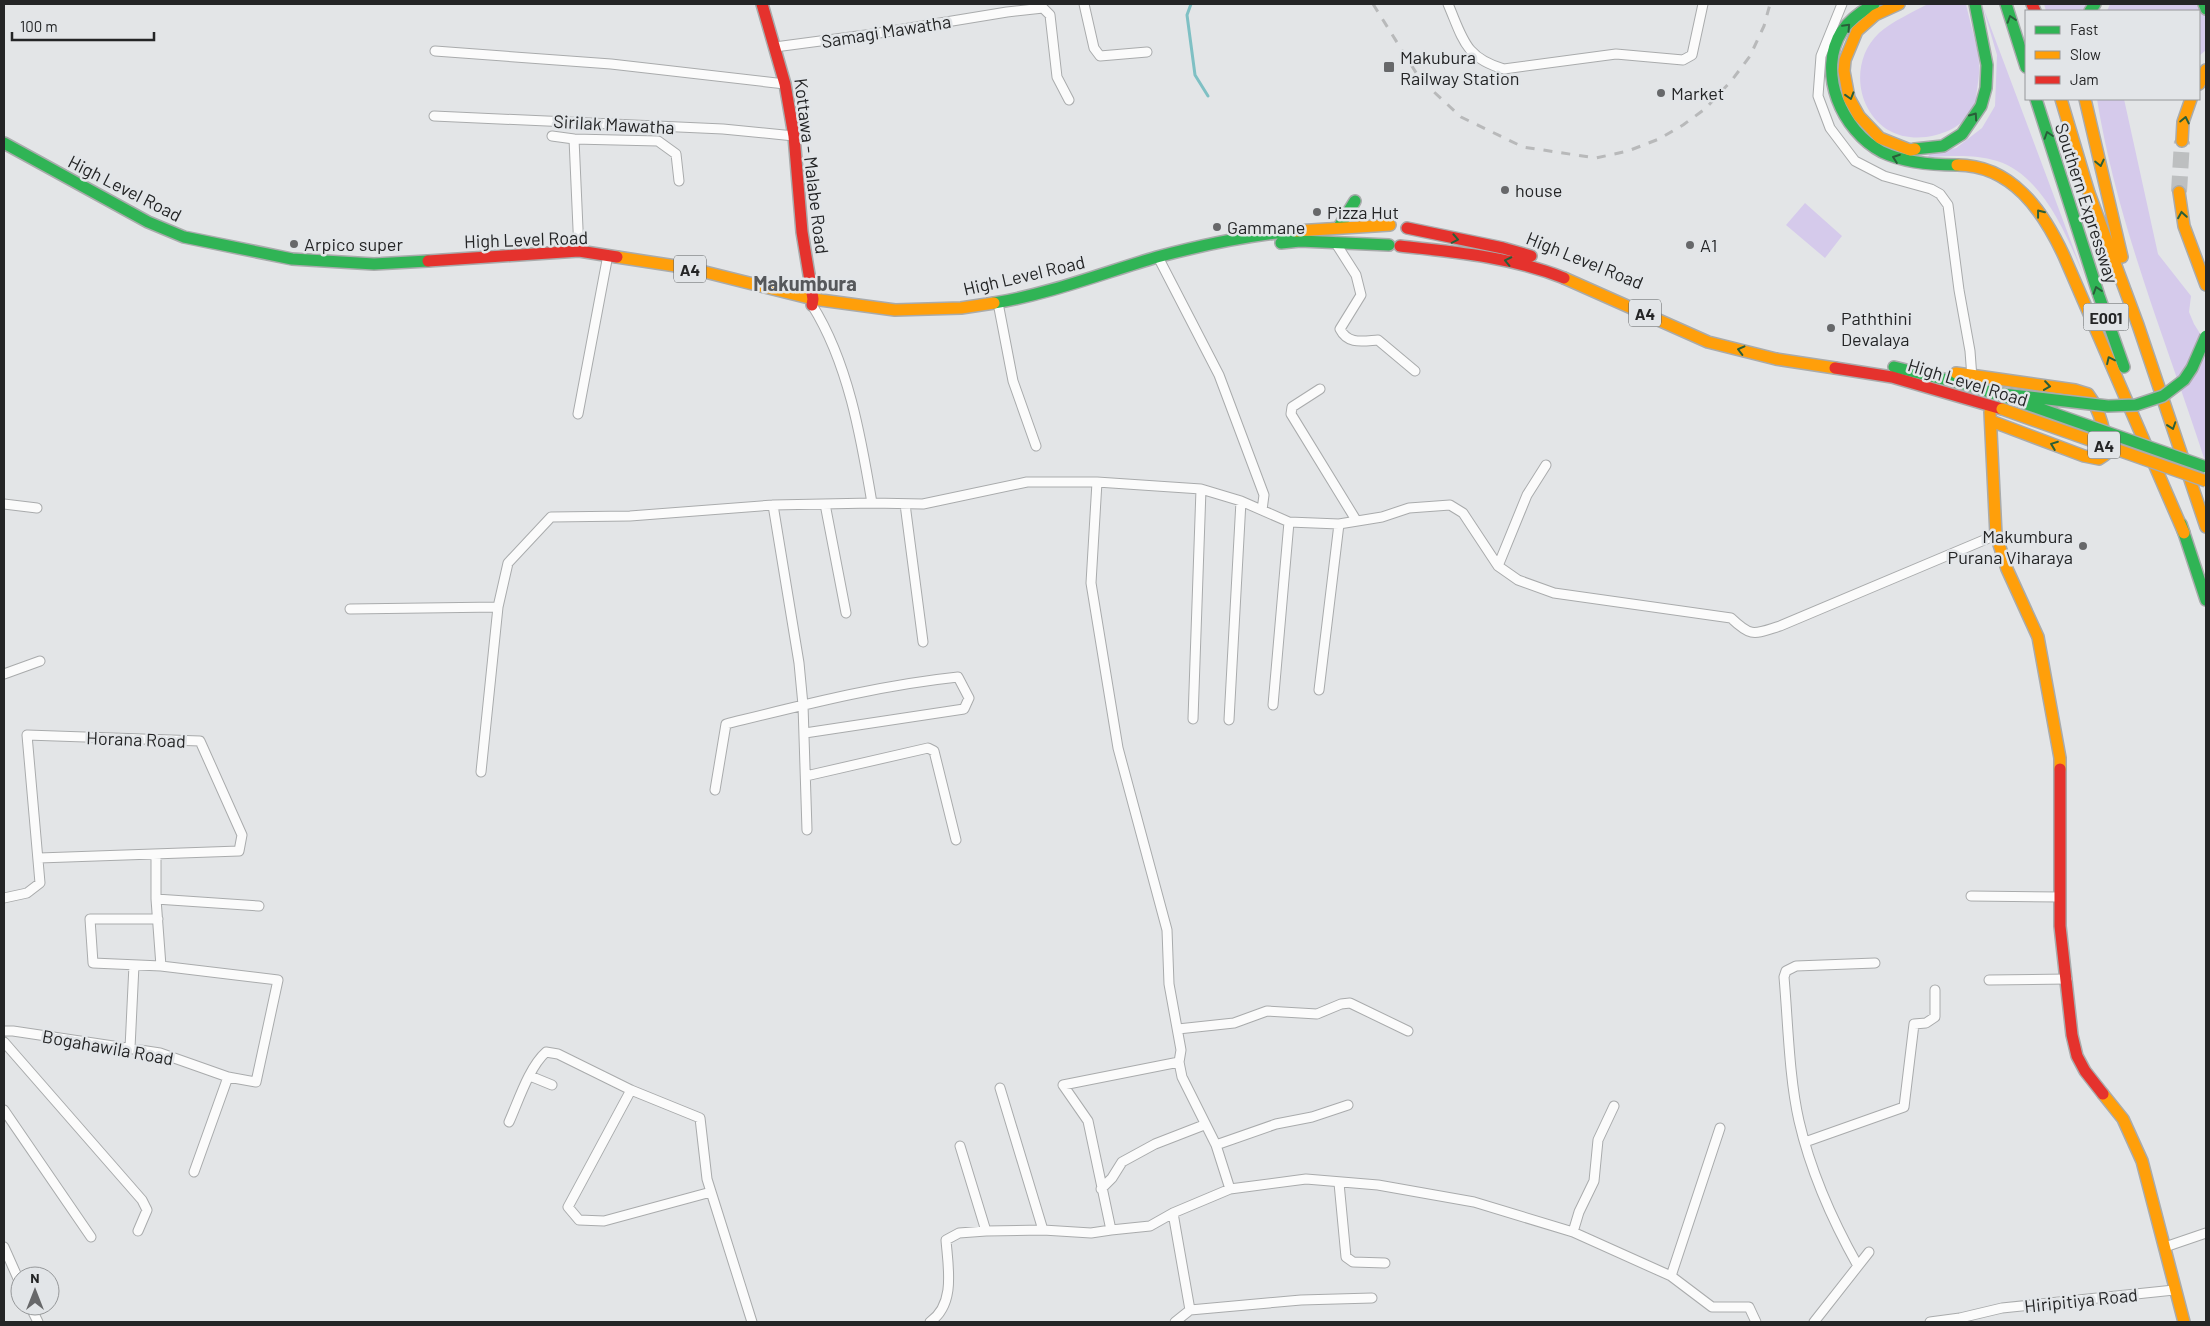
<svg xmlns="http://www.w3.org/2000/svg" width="2210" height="1326" viewBox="0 0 2210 1326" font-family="Barlow,sans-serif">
	<rect width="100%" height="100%" fill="#e3e5e7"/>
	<path fill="#d5caeb" d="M1928,4h38c4,19 11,39 13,59 1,9 -1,18 -2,27 -1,4 0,11 -2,15 -12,29 -58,41 -85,26 -35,-20 -40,-71 -11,-98 12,-11 34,-21 49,-29z
		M1982,4l103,275c-17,-41 -42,-104 -88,-118 -22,-7 -46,-5 -69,-4l2,-4 26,-5 26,-20 13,-22 2,-51z
		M2044,4h47l-4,7h-41z
		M2110,4h86l10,13v33l-7,6v-45h-92z
		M2097,99h27l34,155 33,42 -2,16 5,12 12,19v121c-39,-121 -89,-240 -109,-365z
		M1805,203l37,33 -17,22 -39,-33z"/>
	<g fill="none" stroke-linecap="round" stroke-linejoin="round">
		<path stroke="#7fc0c4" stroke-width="3" d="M1191,4l-4,11 8,60 13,21"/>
		<path stroke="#bdbfc0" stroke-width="16" stroke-dasharray="16 8" stroke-linecap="butt" d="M2179,192l3,-51"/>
		<defs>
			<path id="street" d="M1084,4l10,44 6,8 47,-4
				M1448,4c15,35 17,54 56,65l112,-15 67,6 9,-5 11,-51
				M1842,4l-21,52 -3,40 12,32 25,33 29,15 47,13 9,5 8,11 11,85 11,61 2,27
				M775,47l98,-13 134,-22 36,-4 7,7 7,62 12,23
				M435,51l176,13 174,20
				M434,116l289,13 71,7
				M552,136l22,3
				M1335,242l21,33 5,20 -21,34c8,16 23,12 38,11l37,31
				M579,251l-5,-112 84,2 18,13 3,27
				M1158,257l61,118 45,120 -2,15
				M812,305c36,57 49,132 60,198l51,1 104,-22h70l104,7 40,12 48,21 50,2 43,-7 27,-9 41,-3 13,8 35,53 20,14 36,13 177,25c21,20 23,16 49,8l216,-91
				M999,308l14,73 23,65
				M1320,389l-28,18 -1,7 65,106
				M578,414l29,-154
				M1097,482l-6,101 27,165 49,182 2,54 12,66 -2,12 3,15 34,68 14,44
				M4,504l33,4
				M825,504l21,109
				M905,504l18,138
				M1498,566l29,-71 19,-30
				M350,609l148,-2
				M4,674l36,-13
				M1319,690l20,-166
				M1273,705l16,-183
				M1193,719l8,-230
				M1229,720l12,-219
				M481,772l17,-165 10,-44 43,-46 79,-1 143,-11
				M806,776l122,-28 6,3 22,89
				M715,790l11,-66c77,-19 154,-39 232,-47l11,21 -5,11 -159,24
				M807,830l-4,-125 -4,-42 -26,-158 99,-2
				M156,855v44l5,67 117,14 -22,102 -28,-5
				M1971,896l89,1
				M4,898l23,-5 13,-10 -13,-148 173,6 42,94 -3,16 -200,7
				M156,899l103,7
				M158,919h-68l3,44 68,3
				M1989,980l78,-1
				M1178,1029l56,-6 33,-12 50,3 24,-10 9,-1 58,28
				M4,1031h9l147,22 68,24 -34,95
				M4,1042l138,158 5,10 -9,21
				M130,1048l4,-83
				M1179,1062l-116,23 25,36 23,109 39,-4 23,-13 57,-24 76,-10 72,6 96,17 99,30 98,44 41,31h37l7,15
				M530,1076l22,9
				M1000,1088l43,142
				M631,1090l-63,117 11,13 25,1 107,-29
				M4,1110l87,127
				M509,1122c9,-20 20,-55 37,-70l12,2 73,36 69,28 7,61 45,143
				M1805,1142l99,-35 10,-83 12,-1 9,-6v-27
				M1216,1145l60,-21 36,-7 36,-12
				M960,1146l26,85
				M1339,1183l7,74 7,5 32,1
				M1101,1189l11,-11 10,-16 33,-18 49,-19
				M1173,1213l17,97 111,-10 71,-2
				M1573,1232l6,-20 15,-31 4,-41 16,-34
				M4,1247l16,36
				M2165,1247l41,-14
				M1858,1266c-26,-46 -47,-93 -59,-145 -10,-44 -11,-99 -15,-144l2,-6 10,-5 79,-3
				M1671,1276l49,-148
				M30,1306l8,16
				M930,1322c26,-18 18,-55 16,-82l13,-7 27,-2 57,-1 48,3 20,-3
				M1175,1322l15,-12
				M1814,1322l55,-70
				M1930,1322l30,-4 42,-10 172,-18"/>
			<path id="fast" d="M1874,4c-12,7 -24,15 -32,27 -26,41 0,100 40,121 23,11 50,13 75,13
				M2006,4l20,63
				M2204,4l2,5
				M2090,11l5,-7
				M2036,99l63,197 25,71
				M4,143l144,79 36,15 108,22 82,5 54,-3
				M1915,149l28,-3 19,-12 19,-28 5,-18 1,-23 -12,-61
				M1339,227l16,-26
				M1281,243l19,-2 89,4
				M994,303c55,-9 109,-30 163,-46 45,-12 92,-22 139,-26
				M1894,367l78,19 35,12
				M2181,524l25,76"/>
			<path id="slow" d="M1899,4l-24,11 -18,16 -12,29 -1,11 5,27 10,18 21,22 30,12 5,-1
				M2199,84l7,-14
				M2061,99l28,94 49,132 68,202
				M2085,99l37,158
				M2182,141l1,-19 8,-23
				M1957,165c55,0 86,46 107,91l120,277
				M2179,192l5,34 22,59
				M1296,231l94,-6
				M617,257l72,11 124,31 82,11 66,-2 33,-5
				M1564,278l144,64 68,17 59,9
				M1956,373l119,17 13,4c12,16 19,41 17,61l-6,4 -15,-3 -93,-35
				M1990,412l6,123 11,34 31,68 22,121v11
				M2103,1094l20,25 19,42 42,161"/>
			<path id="jam" d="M762,4l23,80 9,52 8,96 11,67 -1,6
				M2032,4l3,7
				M1407,228l96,20 28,8
				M1400,246c56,6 111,11 164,32
				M428,261l151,-10 38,6
				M1835,368l57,9 110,32
				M2060,769v157l12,109 5,21 8,15 18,23"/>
		</defs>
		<use href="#street" stroke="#a9abac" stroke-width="11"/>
		<use href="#fast" stroke="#a9abac" stroke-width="14"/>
		<use href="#slow" stroke="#a9abac" stroke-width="14"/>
		<use href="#jam" stroke="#a9abac" stroke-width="14"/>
		<use href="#street" stroke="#fbfbfb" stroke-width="9"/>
		<use href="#fast" stroke="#30b455" stroke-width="11"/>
		<use href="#slow" stroke="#ff9f0a" stroke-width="11"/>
		<use href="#jam" stroke="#e5322d" stroke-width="11"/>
		<path stroke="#b8b9ba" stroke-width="3" stroke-dasharray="9 9" stroke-linecap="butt" d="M1373,4l47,75 41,38 62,30 73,11 32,-7 31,-12 24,-14 22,-16 27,-29 18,-24 14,-30 6,-22"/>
		<defs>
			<path id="fast-bridge" d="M1994,393l114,13 28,-1 27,-9 21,-16 8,-12 14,-32
				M2021,402l185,65"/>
			<path id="slow-bridge" d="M2002,409l204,72"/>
		</defs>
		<use href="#fast-bridge" stroke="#a9abac" stroke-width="14" stroke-linecap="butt"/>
		<use href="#slow-bridge" stroke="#a9abac" stroke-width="14" stroke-linecap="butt"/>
		<use href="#fast-bridge" stroke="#30b455" stroke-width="11"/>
		<use href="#slow-bridge" stroke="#ff9f0a" stroke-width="11"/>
	</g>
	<defs><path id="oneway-chevron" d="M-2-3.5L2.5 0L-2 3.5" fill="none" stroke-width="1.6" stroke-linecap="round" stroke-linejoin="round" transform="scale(1.25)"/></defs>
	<g stroke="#295e39">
		<use href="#oneway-chevron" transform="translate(2011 19) rotate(-108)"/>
		<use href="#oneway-chevron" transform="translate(1847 27) rotate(-47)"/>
		<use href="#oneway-chevron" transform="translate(1850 96) rotate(73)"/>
		<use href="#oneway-chevron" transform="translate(1974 116) rotate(-55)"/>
		<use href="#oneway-chevron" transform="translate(2185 120) rotate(-78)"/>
		<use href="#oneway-chevron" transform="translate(2048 135) rotate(-108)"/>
		<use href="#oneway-chevron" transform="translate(1896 158) rotate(-160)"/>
		<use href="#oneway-chevron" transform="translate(2100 163) rotate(77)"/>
		<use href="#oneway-chevron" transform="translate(2040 213) rotate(-128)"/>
		<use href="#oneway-chevron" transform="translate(2182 215) rotate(-99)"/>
		<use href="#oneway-chevron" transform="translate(1455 239) rotate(11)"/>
		<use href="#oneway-chevron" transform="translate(1508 261) rotate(-168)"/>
		<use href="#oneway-chevron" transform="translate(2097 290) rotate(-108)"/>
		<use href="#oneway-chevron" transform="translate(1741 350) rotate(-166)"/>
		<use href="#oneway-chevron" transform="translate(2110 360) rotate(-115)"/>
		<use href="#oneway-chevron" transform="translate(2047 386) rotate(8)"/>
		<use href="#oneway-chevron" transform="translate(2172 426) rotate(71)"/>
		<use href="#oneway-chevron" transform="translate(2054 445) rotate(-159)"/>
	</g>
	<g fill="#67686a" stroke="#e2e5e8" stroke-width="2">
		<rect x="1383" y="61" width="12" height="12" rx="2.5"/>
		<circle cx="1661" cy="93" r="5"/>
		<circle cx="1505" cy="190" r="5"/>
		<circle cx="1317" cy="212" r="5"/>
		<circle cx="1217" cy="227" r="5"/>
		<circle cx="294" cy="244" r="5"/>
		<circle cx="1690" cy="245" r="5"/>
		<circle cx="1831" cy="328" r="5"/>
		<circle cx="2083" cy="546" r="5"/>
	</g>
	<g text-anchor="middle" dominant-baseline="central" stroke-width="5" stroke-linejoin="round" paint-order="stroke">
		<g fill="#e2e5e8" stroke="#5d5f60" stroke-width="1">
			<rect x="674" y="255.5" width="32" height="27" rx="4"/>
			<rect x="1629" y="299.5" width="32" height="27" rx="4"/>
			<rect x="2083.5" y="303.5" width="45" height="27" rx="4"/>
			<rect x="2088" y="431.5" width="32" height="27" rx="4"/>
		</g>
		<g font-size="16" font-weight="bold" fill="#242526">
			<text x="690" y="269">A4</text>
			<text x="1645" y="313">A4</text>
			<text x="2106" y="317">E001</text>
			<text x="2104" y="445">A4</text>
		</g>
		<g font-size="18" fill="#242526" stroke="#e2e5e8">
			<text transform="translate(886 31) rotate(-9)">Samagi Mawatha</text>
			<text transform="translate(614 124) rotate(3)">Sirilak Mawatha</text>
			<text transform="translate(812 166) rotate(83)">Kottawa - Malabe Road</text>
			<text transform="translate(125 188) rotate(27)">High Level Road</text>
			<text transform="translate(2087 203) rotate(72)">Southern Expressway</text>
			<text transform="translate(526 239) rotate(-2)">High Level Road</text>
			<text transform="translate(1585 260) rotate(22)">High Level Road</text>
			<text transform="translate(1024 275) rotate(-13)">High Level Road</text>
			<text transform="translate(1968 382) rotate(17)">High Level Road</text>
			<text transform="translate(136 739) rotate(2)">Horana Road</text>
			<text transform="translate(108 1047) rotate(10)">Bogahawila Road</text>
			<text transform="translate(2081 1300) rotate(-6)">Hiripitiya Road</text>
		</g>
		<g font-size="18" fill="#242526" stroke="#e2e5e8" text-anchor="start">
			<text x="1400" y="57">Makubura<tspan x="1400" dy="21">Railway Station</tspan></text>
			<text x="1671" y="93">Market</text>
			<text x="1515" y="190">house</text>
			<text x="1327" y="212">Pizza Hut</text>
			<text x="1227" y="227">Gammane</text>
			<text x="304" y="244">Arpico super</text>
			<text x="1700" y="245">A1</text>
			<text x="1841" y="318">Paththini<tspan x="1841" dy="21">Devalaya</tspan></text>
			<text x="2073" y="536" text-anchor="end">Makumbura<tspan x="2073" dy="21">Purana Viharaya</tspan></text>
		</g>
		<g font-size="20" font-weight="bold" fill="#56585b" stroke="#e2e5e8">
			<text x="805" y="283">Makumbura</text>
		</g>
	</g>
	<rect width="2210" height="1326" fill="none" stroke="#242526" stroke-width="10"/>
	<rect x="2025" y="10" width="175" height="90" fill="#e2e5e8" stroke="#96989a"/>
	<rect x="2035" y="26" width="25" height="8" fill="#30b455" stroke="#96989a"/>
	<text x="2070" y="35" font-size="15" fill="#242526">Fast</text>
	<rect x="2035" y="51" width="25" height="8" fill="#ff9f0a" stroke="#96989a"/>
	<text x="2070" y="60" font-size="15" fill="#242526">Slow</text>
	<rect x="2035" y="76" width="25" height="8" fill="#e5322d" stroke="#96989a"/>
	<text x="2070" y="85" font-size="15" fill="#242526">Jam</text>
	<g transform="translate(35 1291)"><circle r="24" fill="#e2e5e8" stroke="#96989a"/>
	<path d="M0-4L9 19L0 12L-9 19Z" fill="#67686a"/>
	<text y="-8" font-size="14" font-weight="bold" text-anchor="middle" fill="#242526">N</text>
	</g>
	<path d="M12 32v8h142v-8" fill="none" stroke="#242526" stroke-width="2.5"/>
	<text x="20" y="32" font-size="15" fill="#242526" stroke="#e2e5e8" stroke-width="4" paint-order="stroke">100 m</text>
</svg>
